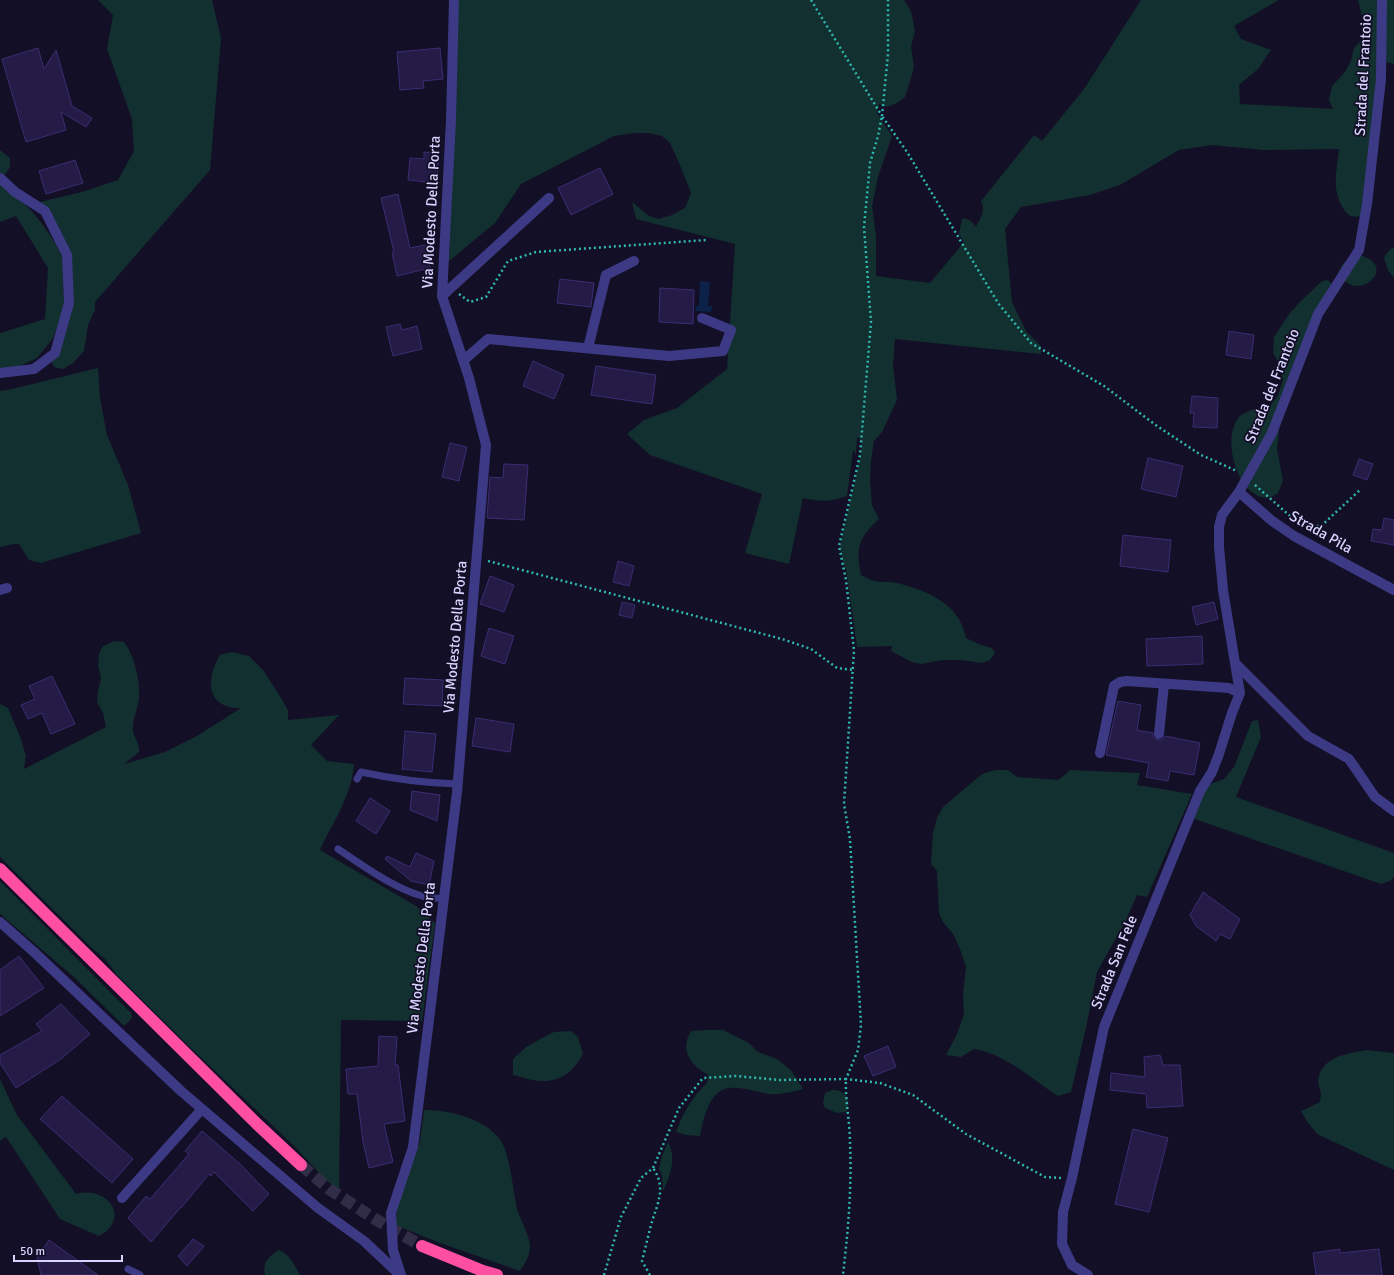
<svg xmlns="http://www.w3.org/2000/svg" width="1394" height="1275" viewBox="0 0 1394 1275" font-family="Signika,sans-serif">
	<rect width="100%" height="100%" fill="#130f26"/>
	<path fill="#12302f" d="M98,0h114l9,38 -11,132 -115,132v8l-7,15 -4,26 -11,12 -10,6 -9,-2 -5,-9 22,-54 -2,-51 -29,-51 42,-10 36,-12 16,-29 -2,-32 -25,-70 6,-34z
		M458,0h446l7,11 4,20 -4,16 3,19 -2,9 -7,22 -8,6 -10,4 -8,-3 -2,9 15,23 -14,41 -6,29 4,30v40l54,7 34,-41 -5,-8 3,-15 2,-1 7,3 5,6c4,-9 10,-16 5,-26l53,-66 8,6 42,-52 57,-89h138l-45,26 7,13 30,11 -13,19 -19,16 1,19 93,5 -4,-9 3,-14 13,-14 6,-11 3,-13 9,-9v-19l-5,-20h22l1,55 -20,161c-9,2 -13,0 -18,-8 -12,-20 -6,-37 -4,-59l-75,1 -52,-5 -33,5 -59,35 -30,10 -69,12 -16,22 7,73 14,29 15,15v8l-146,-15 -2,26 4,35 -15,32 -8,9 -3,20 -1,19 2,25 7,14c-20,18 -24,29 -18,56 4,2 9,5 14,6 7,2 15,0 22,2 31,8 62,20 69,55l15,7 11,3 3,5 -5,7 -8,3 -21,-3h-18l-22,4 -9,-2 -21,-11 1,-5 -35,1 -11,-78 -3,-6 -3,-16 21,-94 1,-12 -5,-4 -1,17 -3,-4 -6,46c-18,6 -26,6 -44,2l-14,66 -44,-11 17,-59 -112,-39 -23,-21 17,-14 33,-12 50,-39 8,-125 -99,-25 -4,-17 17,14 10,3 13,-4 13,-7 6,-15 -11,-28 -10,-22 -8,-7 -13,-3h-14l-21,3 -93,48 -26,39 -46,38z
		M1383,0h11v64l-12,-3z
		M0,150l10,8v9l-6,9 2,15 21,15 13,15 16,23 7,16 1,50 -11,28 -16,20 -17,8 -20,3v-36l45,-14 3,-51 -32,-52 -16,6z
		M1392,248h2v30l-6,-8 -4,-12 3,-5z
		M1362,256c32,9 4,41 -16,26 -4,-2 -6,-6 -8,-9 4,-12 12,-16 24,-17z
		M1328,280l3,3v10l-53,127 1,12 -2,17 6,32 -5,12c-3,2 -8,5 -11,5 -30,-1 -47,-61 -27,-82 3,-3 10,-5 14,-7l12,3 12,-17 5,-15 -5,-18 -5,-9 1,-16 15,-23 12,-13 21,-20z
		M98,368l2,30 7,37 21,50 13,48 -100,30 -12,-3 -10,-16h-5l-14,3v-156l12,-2z
		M114,641l10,1c11,14 18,44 14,62 -2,9 -6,18 -5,27 2,9 6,10 6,21l-15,12 41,-12 32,-16 44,-28c-4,0 -10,0 -15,-2 -22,-8 -16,-35 -6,-51l12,-3 17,4 14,14 15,23 10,17v10l51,-5 -28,30 16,16 27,3c-2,31 -21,58 -34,86l96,56 19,17 -13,98 -81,-1 -2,171 -15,-13 -29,-31 -100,-95 -78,-77 -12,-16 -11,-9 -94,-93v-153l8,4 13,31 5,17 -2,13 82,-42 -3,-14 -6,-11 1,-11 3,-13 -3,-12 1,-12 4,-8z
		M1258,720l3,17 -25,60 158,56v24l-4,4 -9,3 -189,-66 13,-32 19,-7 10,-12 18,-46z
		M995,770h13l9,7 41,3 8,-6 4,-4 70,3 -3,12 55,9 -45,103 -10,-2 -11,25 -29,52 -11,56 -15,64 -13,4c-27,-17 -52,-42 -84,-47l-13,8 -15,-2 11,-21 7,-20 -1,-20 3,-27 -6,-18 -7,-15 -10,-12 -4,-9 -2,-42 -6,-7 2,-31 4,-15 6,-11 39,-33z
		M0,881l131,132 1,5 -8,8 -49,-48 -75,-64z
		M705,1030h18l26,13 9,9 19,7 14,11 12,19c-11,3 -23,6 -34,5 -13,-2 -27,-7 -40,-6 -20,2 -26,32 -29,48l-14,-1 -10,-3c7,-19 16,-35 31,-49l1,-8c-17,-10 -29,-24 -17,-44z
		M571,1031l7,6 5,17c-9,17 -22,28 -42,27 -9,0 -19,-4 -28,-6v-16l13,-12 16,-9 12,-6z
		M1366,1050l28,3v117l-77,-36 -11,-14 -5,-9 19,-9c0,-3 1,-6 1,-9 -1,-4 -3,-8 -3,-13 4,-24 29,-26 48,-30z
		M0,1079l17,36 59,79c33,-9 55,26 23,42l-39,-17 -54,-82 -6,4z
		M832,1090c13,-1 21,10 14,22l-9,1 -12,-5 -2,-4 2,-11z
		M424,1110c25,0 59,8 75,28 11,13 14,53 18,71 3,10 13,27 13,37 0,10 -5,17 -10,25l-80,-28 -45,-18 3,-19 22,-65z
		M668,1142c9,17 2,34 -5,49l-1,-16 -3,-6 3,-13z
		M278,1250c12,4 16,14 22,25h-35c-3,-13 4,-18 13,-25z"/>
	<path fill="#0c2248" d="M700,281l10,1 -2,24h4l-1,6 -16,-1 1,-5h3z"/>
	<path fill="#241b47" stroke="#3b2d73" d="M38,48l6,21 12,-19 16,56 20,12 -6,9 -25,-15 5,18 -40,12 -24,-83z
		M440,48l3,31 -20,2 1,7 -24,2 -3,-38z
		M424,152l15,1 -2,30 -29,-3 2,-22 14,1z
		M75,160l8,23 -37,11 -7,-23z
		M600,168l13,26 -42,21 -13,-27z
		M398,194l12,54 15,-3 5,23 -33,8 -5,-23 2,-1 -13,-54z
		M560,279l34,4 -3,24 -34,-4z
		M660,288l34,2 -1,34 -34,-2z
		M400,324l2,6 15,-4 5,23 -29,7 -7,-29z
		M1229,331l25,4 -3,24 -25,-4z
		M533,361l31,14 -10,24 -31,-13z
		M596,366l60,9 -4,29 -61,-9z
		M1192,396l26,2 -1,30 -24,-1 1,-14h-4z
		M450,443l17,4 -8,34 -17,-4z
		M1148,458l35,8 -7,31 -35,-8z
		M1359,459l14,5 -6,16 -14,-5z
		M504,464l24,1 -4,55 -37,-2 3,-41 13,1z
		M1384,518l10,2v25l-23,-4 2,-12 9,1z
		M1123,535l48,5 -3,32 -48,-6z
		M618,561l16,5 -5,20 -16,-4z
		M490,576l24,9 -10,27 -24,-8z
		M622,602l13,3 -3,13 -13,-3z
		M1214,602l4,17 -22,6 -4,-18z
		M489,628l25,8 -9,28 -24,-8z
		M1202,636l1,28 -56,2 -1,-27z
		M52,676l23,48 -24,10 -9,-21 -14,6 -7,-14 14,-6 -6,-13z
		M405,678l38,2 -1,26 -39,-2z
		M1118,701l23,4 -4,25 16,3v4l5,3h4l3,-4 35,7 -6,32 -24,-4 -2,10 -22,-4 3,-14 -43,-8z
		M476,718l38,6 -4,28 -38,-6z
		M405,731l31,3 -4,38 -30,-3z
		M412,791l28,4 -3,26 -27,-11z
		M370,798l20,13 -14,23 -20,-13z
		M416,853l18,8 -5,24 -18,-4 -26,-22 2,-3 23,11z
		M1203,892l37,27 -10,20 -10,-5 -4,7 -20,-15 -6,-11z
		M19,956l25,32 -44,28v-46z
		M61,1004l29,30 -29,25 -45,29 -16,-25v-8l42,-24 -6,-7z
		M379,1036l18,1 -2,28h3l7,56 -21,3 9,38 -24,6 -6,-26 -6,-48h-9l-2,-25 32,-3z
		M888,1046l8,21 -23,9 -9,-20z
		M1160,1055l3,10h17l3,41 -36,2 -1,-14 -36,-4 1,-17 34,4 -1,-20z
		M62,1096l71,63 -21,24 -72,-64z
		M1133,1129l35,9 -19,74 -34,-8z
		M202,1131l38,33 29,30 -16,17 -39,-39 -3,4 -2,-2 -28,34v-1l-30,35 -23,-24 18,-22 4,3 39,-45 -4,-3z
		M193,1239l11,7 -17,20 -9,-10z
		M49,1240l49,35h-57l-4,-17z
		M1340,1249v4l39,-4 3,26h-66l-3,-22z"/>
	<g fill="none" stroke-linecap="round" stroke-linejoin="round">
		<path stroke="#312d47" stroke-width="12" stroke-dasharray="12 6" stroke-linecap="butt" d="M301,1165l28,24 46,30 47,27"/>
		<path stroke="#2fb8b0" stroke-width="2.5" stroke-dasharray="2 3" stroke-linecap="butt" d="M811,0l71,116
			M882,116l6,-62v-54
			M459,294l11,8 16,-5 22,-36 28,-9 170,-12
			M1255,485l35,31 30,11 41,-38
			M488,561l294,78 29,10 26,19 16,2
			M1061,1178l-16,-1 -79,-43 -53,-39 -33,-12 -34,-4 12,-29 3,-25 -11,-186 -6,-35 10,-154 -8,-70 -7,-34 21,-91 11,-133 -7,-95 6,-64 8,-27 4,-20 25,36 91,151 33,40 73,43 53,40 44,29 36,16
			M604,1275l17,-58 20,-39 12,-10 26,-60 24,-30 33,-2 44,4 66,-1c-1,22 4,43 4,64 2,44 -2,88 -7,132
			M650,1275l-8,-14c3,-12 6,-24 9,-36 6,-21 16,-37 2,-57"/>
		<path stroke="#3d3a85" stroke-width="7" d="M357,779l4,-7c32,7 64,11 96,12
			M338,849c27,18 55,39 87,48 6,1 13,1 19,2
			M128,1269l12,6"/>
		<path stroke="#3d3a85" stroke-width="10" d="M1382,0l-1,79 -14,125 -8,46 -41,64 -46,119 -33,59 -17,23 -3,12v20l4,43 12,73 73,73 41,23 26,38 19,14
			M0,178l15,14 30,19 22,44 2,48 -14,50 -21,16 -34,4
			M442,296l107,-98
			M588,348l18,-73 28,-14
			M464,360l24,-21 181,17 54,-5 8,-21 -29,-12
			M1239,492l32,28 23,16 100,54
			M0,590l7,-2
			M1159,734l5,-50
			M1100,753l14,-67 6,-4 7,-1 102,7 11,5
			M0,922l34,30 147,139 137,117 46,33 36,34
			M122,1198l80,-89
			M401,1275l-8,-25 -2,-37 22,-66 15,-119 29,-236 29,-347 -17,-67 -27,-82 9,-176 3,-120
			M1088,1275l-16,-10 -10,-21 1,-32 9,-34 32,-151 96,-236 12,-19 7,-18 13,-41 8,-20 -5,-30"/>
		<path stroke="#ff4fa3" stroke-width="12" d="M0,869l257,255 44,41
			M422,1246l61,25 14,4"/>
	</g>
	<g text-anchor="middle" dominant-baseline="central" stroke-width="3.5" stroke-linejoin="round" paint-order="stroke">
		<g font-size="15" fill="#d9d4ff" stroke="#130f26">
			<text transform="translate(1363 75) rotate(-87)">Strada del Frantoio</text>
			<text transform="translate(431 212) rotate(-87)">Via Modesto Della Porta</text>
			<text transform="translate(1272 386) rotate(-68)">Strada del Frantoio</text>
			<text transform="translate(1321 532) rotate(30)">Strada Pila</text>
			<text transform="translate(455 637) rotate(-85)">Via Modesto Della Porta</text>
			<text transform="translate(421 958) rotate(-83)">Via Modesto Della Porta</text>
			<text transform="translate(1114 962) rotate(-68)">Strada San Fele</text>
		</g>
	</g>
	<path d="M14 1255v6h108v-6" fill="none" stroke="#d9d4ff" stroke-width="2"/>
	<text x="20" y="1255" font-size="12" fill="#d9d4ff" stroke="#130f26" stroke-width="3" paint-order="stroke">50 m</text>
</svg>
